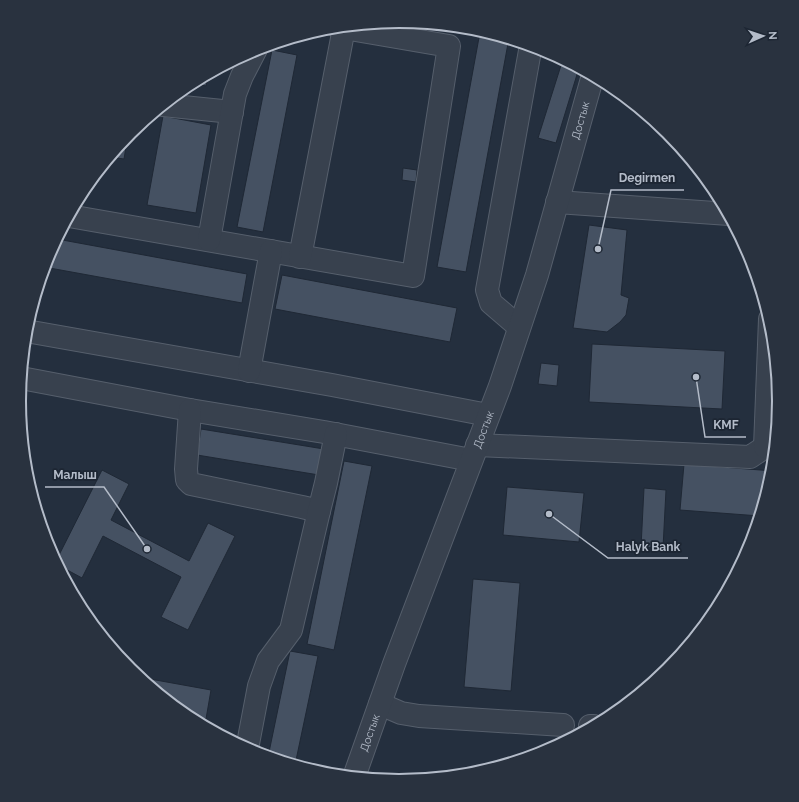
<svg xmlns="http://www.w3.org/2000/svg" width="799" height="802" viewBox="0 0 799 802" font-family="Raleway,sans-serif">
	<rect width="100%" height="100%" fill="#242f3e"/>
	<path fill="#455162" stroke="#1f2835" d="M480,32l16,3 13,3 -43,234 -29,-5z
		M540,48l10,4v3l-11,-2z
		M272,50l25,5 -34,177 -26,-5z
		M563,59l16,9 -23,75 -18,-5z
		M208,74l-2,12 -15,-3z
		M163,116l48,9 -15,88 -49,-8z
		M128,135l-4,24 -14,-2z
		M403,168l14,2 -1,12 -14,-2z
		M589,225l38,5 -6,65 8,3 -3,17 -6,7 -13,10 -34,-4z
		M57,239l190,35 -5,29 -198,-36 4,-12z
		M282,275l175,33 -7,34 -175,-33z
		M592,344l133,7 -3,58 -133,-7z
		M541,363l18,2 -2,21 -19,-2z
		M201,429l123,20 -5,26 -122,-20z
		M344,461l28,5 -38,184 -27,-6z
		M684,464l89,7v4l-13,41 -80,-6z
		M102,470l27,14 -18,36 78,41 19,-38 27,13 -47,94 -27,-13 20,-40 -78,-41 -21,42 -24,-13 -2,-4z
		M507,487l77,6 -5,49 -76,-7z
		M644,488l22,2 -3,58 -22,-1z
		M473,579l47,4 -9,108 -47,-4z
		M290,651l28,5 -23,109 -27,-8z
		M139,677l72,13 -5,29 -21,-4z"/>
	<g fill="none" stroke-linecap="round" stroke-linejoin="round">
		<defs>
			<g id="minor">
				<path d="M163,105l69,7"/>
				<path d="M557,202l172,12"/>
				<path d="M69,216l344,60 36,-230 -111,-19"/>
				<path d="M209,240l26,-146 7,-18 14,-27"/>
				<path d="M300,257l44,-229"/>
				<path d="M519,327l-28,-24 -4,-13 44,-245"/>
				<path d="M26,331l306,54 156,30"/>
				<path d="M249,371l22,-120"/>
				<path d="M21,378l169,32 134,22 147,28"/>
				<path d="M190,410l-4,59 1,11 4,4 111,23 17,4"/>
				<path d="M477,445l273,12 15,-10 11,-1"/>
				<path d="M765,447l5,-128"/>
				<path d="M380,704l21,9 18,3 144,9"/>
				<path d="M590,729v-3h4"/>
				<path d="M247,749l12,-63 9,-25 23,-31 28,-119 7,-28 10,-49"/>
				<path id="s1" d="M354,777l40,-113 106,-278 37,-111 56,-200"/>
			</g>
		</defs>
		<use href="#minor" stroke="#565f6c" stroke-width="24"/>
		<use href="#minor" stroke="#38414e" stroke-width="22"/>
	</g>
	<g text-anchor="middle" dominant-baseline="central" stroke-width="3.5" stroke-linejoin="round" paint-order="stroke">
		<g font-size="11" fill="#b4bcc9" stroke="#1d2633">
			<text stroke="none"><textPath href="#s1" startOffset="695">Достык</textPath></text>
			<text stroke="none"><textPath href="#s1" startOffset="371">Достык</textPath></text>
			<text stroke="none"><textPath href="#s1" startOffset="47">Достык</textPath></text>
		</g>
	</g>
	<path d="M0 0H799V802H0ZM26 401a373 373 0 1 1 746 0a373 373 0 1 1-746 0Z" fill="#29323f" fill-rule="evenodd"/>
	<path fill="none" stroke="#b4bcc9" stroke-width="2" d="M26 401a373 373 0 1 1 746 0a373 373 0 1 1-746 0Z"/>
	<path fill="none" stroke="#b4bcc9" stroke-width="1.5" d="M598 249L611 190H684M696 377L705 437H746M147 549L104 487H45M549 514L608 558H688"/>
	<g fill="#b4bcc9" stroke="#1d2633" stroke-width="1.5">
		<circle cx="598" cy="249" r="4"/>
		<circle cx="696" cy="377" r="4"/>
		<circle cx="147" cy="549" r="4"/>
		<circle cx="549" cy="514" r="4"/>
	</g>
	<g font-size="12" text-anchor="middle" font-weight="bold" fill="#b4bcc9" stroke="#1d2633" stroke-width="3.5" stroke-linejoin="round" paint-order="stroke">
		<text x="647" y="182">Degirmen</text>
		<text x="726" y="429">KMF</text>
		<text x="75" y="479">Малыш</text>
		<text x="648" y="551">Halyk Bank</text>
	</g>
	<g transform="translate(763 36) rotate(87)" stroke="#1d2633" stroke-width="3" paint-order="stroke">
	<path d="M0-3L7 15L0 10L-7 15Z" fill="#b4bcc9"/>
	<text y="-6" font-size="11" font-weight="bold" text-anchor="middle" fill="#b4bcc9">N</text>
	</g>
</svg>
